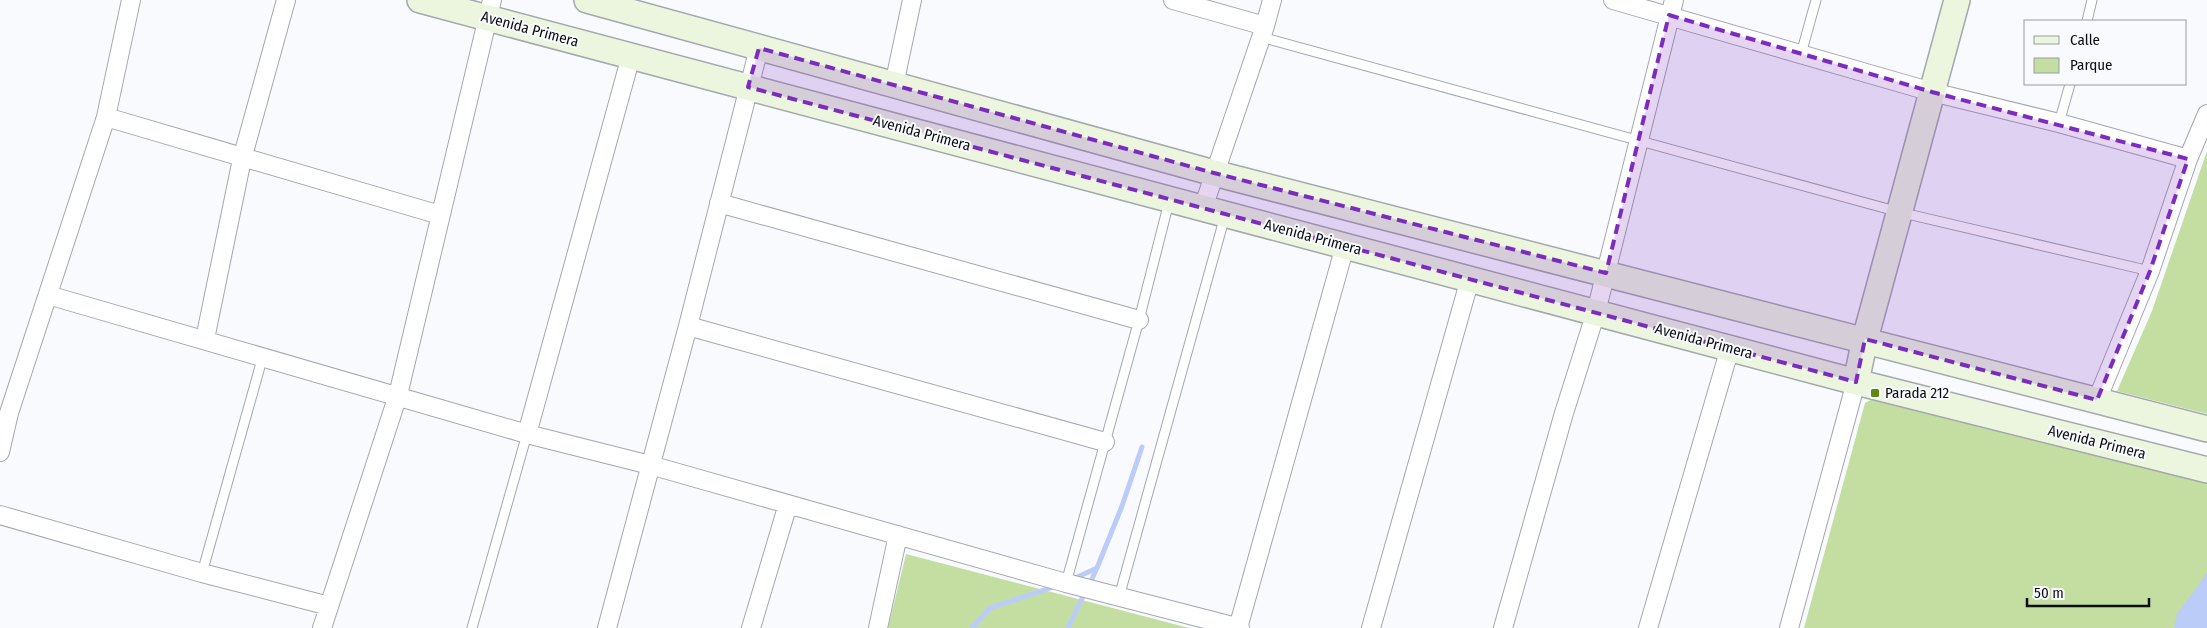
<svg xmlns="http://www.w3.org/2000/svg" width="2207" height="628" viewBox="0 0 2207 628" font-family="'Fira Sans Condensed',sans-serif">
	<rect width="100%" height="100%" fill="#f8fafe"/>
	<path fill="#c3dea0" d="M2207,151v263l-90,-23 35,-80z
		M1881,394l186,44 140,46v144h-403l61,-225z
		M906,554l283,74h-301z"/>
	<path fill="#bcccf9" d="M2207,573v55h-33l3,-14z"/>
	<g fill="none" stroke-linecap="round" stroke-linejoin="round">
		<path stroke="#bcccf9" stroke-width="5" d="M1073,579l24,-11 25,-62 20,-59
			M1089,585l8,-17
			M972,628l18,-20 66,-22
			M1068,628l17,-36"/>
		<defs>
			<path id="lane" d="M2087,21l5,-21
				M1261,37l638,175 251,59
				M1801,54l15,-54
				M2059,123l11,-39
				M202,573l61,-217
				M1066,583l73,-263 30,-118
				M1119,597l106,-381
				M472,628l55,-194"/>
			<path id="street" d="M1173,0l92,26
				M1613,0l319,92 127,31 129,36
				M894,85l18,-85
				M106,117l334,98
				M719,203l420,117
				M1203,208l62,-182 7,-26
				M48,295l479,139 123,31 416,118 174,45
				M688,326l417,116
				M205,339l37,-180 44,-159
				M2097,400l53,-129 38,-112 19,-45
				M527,434l104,-378
				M0,452l9,-39 97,-296 25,-117
				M0,515l202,58 127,33
				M322,628l76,-233 94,-395
				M607,628l81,-302 71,-278
				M751,628l37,-124
				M878,628l20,-93
				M1238,628l107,-382
				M1371,628l99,-349
				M1503,628l61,-215 32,-101 78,-312
				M1648,628l82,-280
				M1789,628l67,-246"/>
			<path id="secondary" d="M420,0l1436,382 351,88
				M587,0l627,173 993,256
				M1856,382l9,-43 92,-339"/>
		</defs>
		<use href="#lane" stroke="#a4a7ae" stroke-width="11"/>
		<use href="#street" stroke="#a4a7ae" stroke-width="20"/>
		<use href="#secondary" stroke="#a4a7ae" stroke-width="28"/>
		<use href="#lane" stroke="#fff" stroke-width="9"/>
		<use href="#street" stroke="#fff" stroke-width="18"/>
		<use href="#secondary" stroke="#ecf6de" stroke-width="25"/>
	</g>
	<path fill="#7b2cbf" fill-opacity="0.2" stroke="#7b2cbf" stroke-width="4" stroke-dasharray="10 6" stroke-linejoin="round" d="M1669,15l263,77 256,67 -38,112 -53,129 -232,-61 -9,43 -1108,-295 11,-39 455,125 392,100z"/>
	<rect fill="#628811" stroke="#f8fafe" stroke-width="2" x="1870" y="388" width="10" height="10" rx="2.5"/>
	<g text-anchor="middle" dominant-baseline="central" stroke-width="4" stroke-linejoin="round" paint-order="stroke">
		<g font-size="15" fill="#0d0e11" stroke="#f8fafe">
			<text transform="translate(530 29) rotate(15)">Avenida Primera</text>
			<text transform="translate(922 133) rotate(15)">Avenida Primera</text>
			<text transform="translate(1313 237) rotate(15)">Avenida Primera</text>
			<text transform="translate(1704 341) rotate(15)">Avenida Primera</text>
			<text transform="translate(2097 442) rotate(14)">Avenida Primera</text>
		</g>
		<g font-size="15" fill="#0d0e11" stroke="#f8fafe" text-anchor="start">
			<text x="1885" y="393">Parada 212</text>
		</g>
	</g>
	<rect x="2024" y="20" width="162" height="65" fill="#f8fafe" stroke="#9a9c9f"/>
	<rect x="2034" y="36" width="25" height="8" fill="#ecf6de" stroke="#9a9c9f"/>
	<text x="2070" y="45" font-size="15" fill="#0d0e11">Calle</text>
	<rect x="2034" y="58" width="25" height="15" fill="#c3dea0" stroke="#9a9c9f"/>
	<text x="2070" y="70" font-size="15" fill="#0d0e11">Parque</text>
	<path d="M2027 598v8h122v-8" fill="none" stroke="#0d0e11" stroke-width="2.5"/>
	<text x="2034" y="598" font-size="15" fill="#0d0e11" stroke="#f8fafe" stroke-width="4" paint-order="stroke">50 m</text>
</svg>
